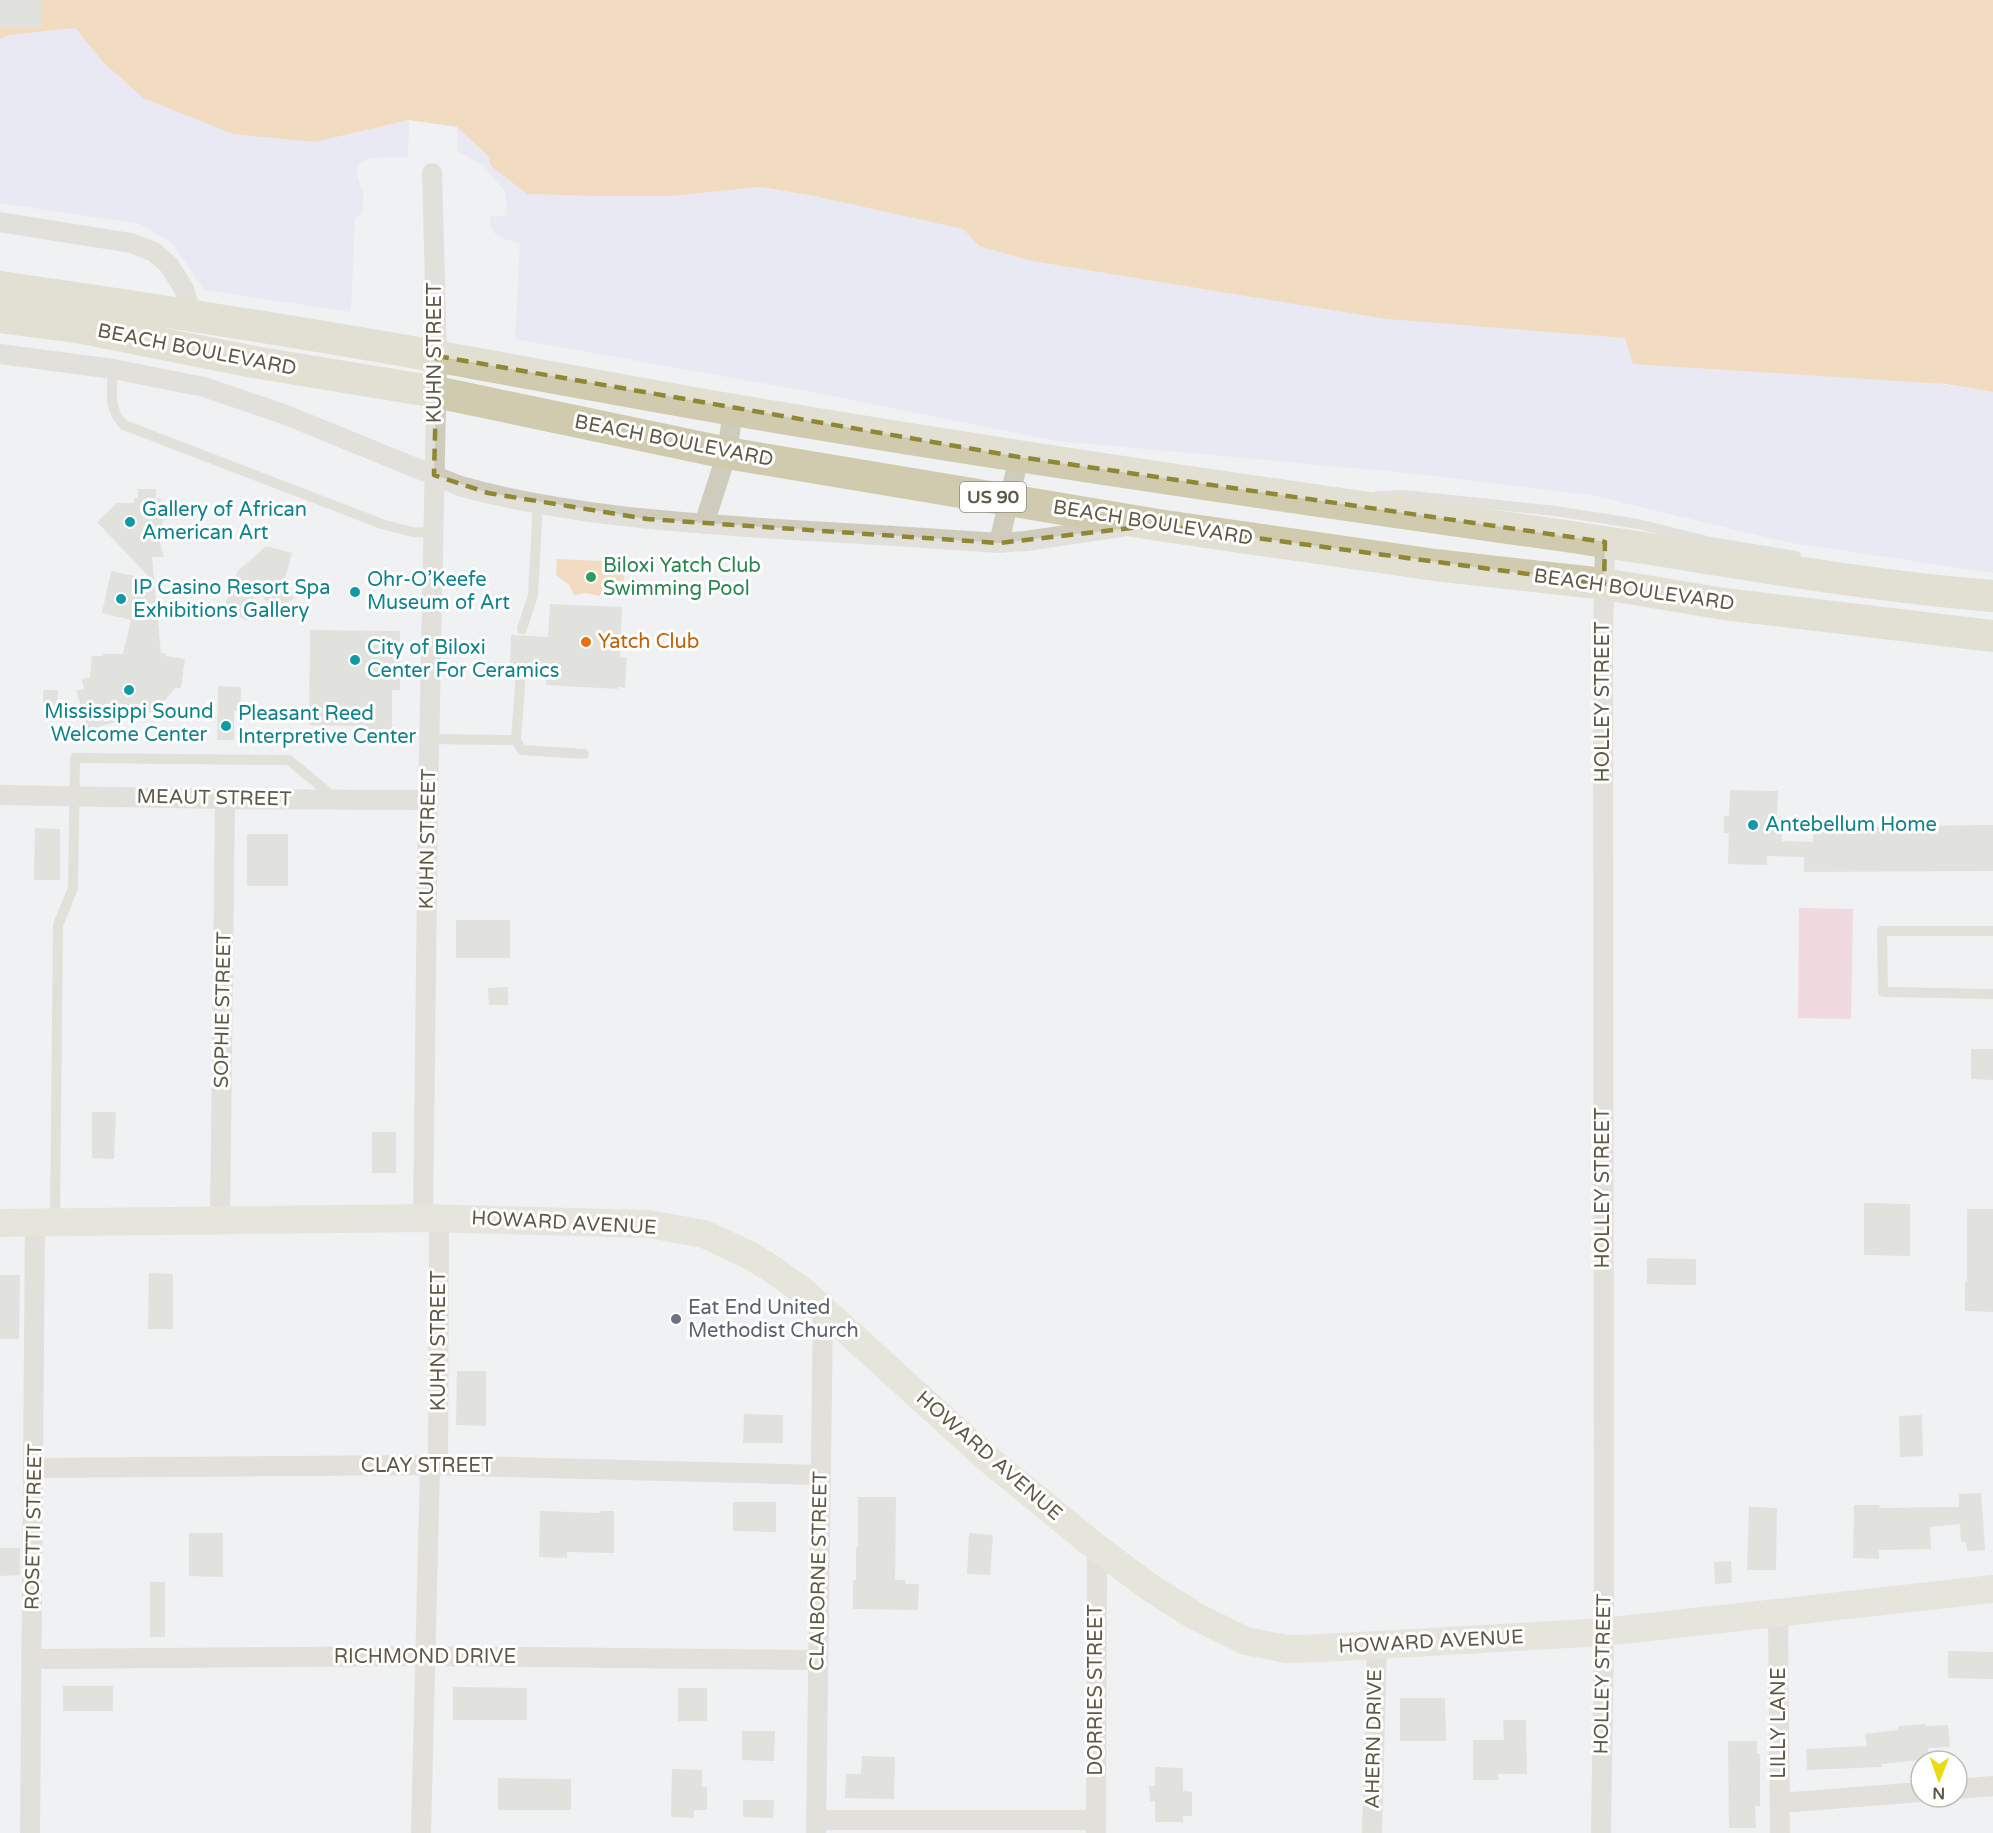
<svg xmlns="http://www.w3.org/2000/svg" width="1993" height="1833" viewBox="0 0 1993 1833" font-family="'Varela Round',sans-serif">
	<rect width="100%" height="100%" fill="#f0f1f2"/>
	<path fill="#f2bcca" d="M1799,908l54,1 -2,110 -53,-1z"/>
	<path fill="#e1e0f4" d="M75,28l28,34 212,80 94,-22 -1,37 -38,1 -9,4 -5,9 8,26 -2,17 -7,4 -4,94 -147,-22 -32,-47 -32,-19 -140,-21v-164l10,-4z
		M457,127l70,67 63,2h82l88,-9 54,9 149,33 16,17 53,15 355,57 239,20 367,54v181l-207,-31 -195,-47 -183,-22 -351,-32 -234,-47 -308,-55 5,-95c-16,-6 -31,-6 -30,-27l16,-2 1,-8 -2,-15 -22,-27 -26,-14z"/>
	<path fill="#f1c387" d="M0,0h1993v392l-48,-8 -312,-20 -8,-26 -238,-19 -355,-58 -53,-15 -16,-17 -149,-33 -54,-9 -88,9h-82l-63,-2 -36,-28 -3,-10 -31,-29 -48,-7 -94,22 -82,-8 -90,-36 -40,-36 -28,-34 -65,7 -10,4z
		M557,559l68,3 -1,17 -17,8 -8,9 -13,-3 -12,2 -5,-10 -13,-10z"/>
	<path fill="#cfd0c6" d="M0,0h41v27h-41z
		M138,489h18v9l5,1 -3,15 7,5 -3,4 3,5 -7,6 6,23h-12l9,96h5v3l19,3 -4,29h-6l-18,22 -69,20 -12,-40h8l-2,-11 8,-2 2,-21h11v-2h20l8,-34 -29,-7 9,-42 41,9 -55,-58 20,-19h17v-5h4z
		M266,546l26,7 -9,33 12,12 -22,13 -16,-22 -10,32 -23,-13 14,-37z
		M550,604l72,3 -2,50 7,1 -2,30 -7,-1v2l-72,-4 1,-16 -19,-1 -7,-4 -6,3h-5l1,-32 37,2z
		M310,630l90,1v59h-8v40h-38v-4l-45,-1z
		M218,686l23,1v24h-7v29h-17z
		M43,690h15v28h-15z
		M1730,790l48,1 -1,26h5v24l31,1v-15l180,-2v46l-189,1v-15l-37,-1v9l-39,-1 1,-31h-5v-17h5z
		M35,828l25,1v51h-26z
		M247,834h41v52h-41z
		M456,920h54v38h-54z
		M508,987v18h-19l-1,-17z
		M1971,1049h22v31l-22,-1z
		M92,1112h24l-2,47 -22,-1z
		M372,1132h24v41h-24z
		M1864,1203l46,1v52l-46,-1z
		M1967,1209h26v103l-28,-1v-30h2z
		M1647,1258l49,1v26l-49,-1z
		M149,1273l24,1v55h-25z
		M0,1275h20l-1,64h-19z
		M457,1371h29v55l-30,-1z
		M744,1414l39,1v28h-40z
		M1922,1415l1,41 -23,1 -1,-41z
		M1981,1493l4,57 -18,1 -1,-9h-5l-1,-18 -30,3 1,22 -52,1v9l-26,-1 1,-53h26l-1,3 80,-1v-13z
		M858,1497h38l-1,83h10v4h14l-1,26 -65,-1v-29h3v-33h2z
		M733,1502h43v30l-43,-1z
		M1749,1507l28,1 -1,62h-29z
		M540,1511l59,2v-2h15v42l-47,-1v6l-28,-1z
		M189,1533h34v44l-34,-1z
		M969,1533l24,2 -3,40 -23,-1z
		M0,1548h20v27l-20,1z
		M1731,1561l1,22 -17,1 -1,-22z
		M150,1582h15v55h-15z
		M1948,1651l45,1v27l-45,-1z
		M63,1686h50v25h-50z
		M453,1687l74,1v32h-74z
		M678,1688h29v33h-29z
		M1400,1698h45l1,43h-46z
		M1503,1720h23l1,54h-29l1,6h-26v-40h31z
		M1926,1724v2l22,-1 2,22 -22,1 1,11 -47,5v3l-75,3 -1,-21 61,-3 -2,-12 33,-4v-4z
		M742,1731h33l-1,30 -32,-1z
		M1728,1741h29v13h3v52h-5l1,22h-27z
		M862,1756l33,1 -1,42 -49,-1 1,-24h15z
		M1155,1767l28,1v23l9,1v24h-9v6h-28v-21h-5l-1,-15h6z
		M672,1769l30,1v17h5v23h-13v8l-23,-1z
		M498,1778l73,1v31h-73z
		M743,1800h31l-1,18 -30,-1z"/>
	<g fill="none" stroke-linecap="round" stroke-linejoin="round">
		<path stroke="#cfccbd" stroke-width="10" d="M113,369c-1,21 -5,41 11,56l258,99 31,8 20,1
			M1378,496l25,-1 153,16 82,13 73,18 85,14
			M522,629l11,-34 5,-93
			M429,739l87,1 5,-69
			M516,740l6,10 62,4
			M1993,931h-111l1,61 110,2
			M55,1221l3,-296 15,-37 2,-130 214,2 46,38"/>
		<path stroke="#cfccbd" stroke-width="20" d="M0,222l131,21 23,9 15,13 15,24 8,26
			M0,354l113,15 91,18 82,28 174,71c100,28 212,36 316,43 74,4 149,9 223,14l27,-2 94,-14
			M704,524l23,-71 6,-43
			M999,543l20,-86
			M0,795l225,4 203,1
			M423,1218l5,-418 9,-444 -5,-183
			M220,1220l5,-421
			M438,1465l1,-247
			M34,1468l396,-3 390,10
			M1778,1613l2,220
			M32,1659l393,-3 393,4
			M1957,1789l36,-3
			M1780,1803l141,-11
			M816,1820h280
			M30,1833l5,-611
			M421,1833l9,-368
			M816,1833l7,-523
			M1096,1833l1,-285
			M1372,1833l5,-189
			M1601,1833l3,-201 -1,-994 2,-96"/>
		<path stroke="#d9d7c1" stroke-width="28" d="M0,1223l423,-5 226,6 55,10 45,21 23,14 32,23 183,166 110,90 55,41 45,28 49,24 40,8 38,-1 280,-16 389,-43"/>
		<path stroke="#d0cbae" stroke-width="32" d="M0,287c147,21 294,44 440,70 100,18 200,37 300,54 270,46 540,85 811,123 148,21 294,50 442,62
			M0,317l77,10 177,35 182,30 291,61 431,72 277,40 169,19 120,20 269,32"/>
	</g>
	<path d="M0 0H1993V1833H0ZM437,356l582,101 586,85 -1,42 -446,-59 -159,18 -352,-24 -159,-26 -54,-18z" fill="#f0f1f2" fill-opacity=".55" fill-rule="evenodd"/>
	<path fill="none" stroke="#908734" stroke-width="4.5" stroke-dasharray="12 8" stroke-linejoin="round" d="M437,356l582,101 586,85 -1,42 -446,-59 -159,18 -352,-24 -159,-26 -54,-18z"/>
	<g fill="#0f9aa8" stroke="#fff" stroke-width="2">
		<circle cx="130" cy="522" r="6"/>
		<circle cx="355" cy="592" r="6"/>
		<circle cx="121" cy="599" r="6"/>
		<circle cx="355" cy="660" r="6"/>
		<circle cx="129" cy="690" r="6"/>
		<circle cx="226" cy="726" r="6"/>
		<circle cx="1753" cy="825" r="6"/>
	</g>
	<circle fill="#2e9e5b" stroke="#fff" stroke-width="2" cx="591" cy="577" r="6"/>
	<circle fill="#e8710a" stroke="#fff" stroke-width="2" cx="586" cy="642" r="6"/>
	<circle fill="#6b7280" stroke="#fff" stroke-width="2" cx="676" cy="1319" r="6"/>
	<g text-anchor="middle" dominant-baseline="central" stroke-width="6" stroke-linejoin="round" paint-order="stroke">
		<rect fill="#fff" stroke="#8e8c7e" stroke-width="1.5" x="960" y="482" width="66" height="30" rx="4.5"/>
		<g font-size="18" font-weight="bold" fill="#5e5a47">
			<text x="993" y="497">US 90</text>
		</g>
		<g font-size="20" fill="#5e5a47" stroke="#fff">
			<text transform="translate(197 350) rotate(11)">BEACH BOULEVARD</text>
			<text transform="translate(435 353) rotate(-90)">KUHN STREET</text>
			<text transform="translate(674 441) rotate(11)">BEACH BOULEVARD</text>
			<text transform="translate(1153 523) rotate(9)">BEACH BOULEVARD</text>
			<text transform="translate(1634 590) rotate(8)">BEACH BOULEVARD</text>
			<text transform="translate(1603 702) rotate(-90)">HOLLEY STREET</text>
			<text transform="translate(214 798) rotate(1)">MEAUT STREET</text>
			<text transform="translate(428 839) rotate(-89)">KUHN STREET</text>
			<text transform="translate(223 1010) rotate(-89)">SOPHIE STREET</text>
			<text transform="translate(1603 1188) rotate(-90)">HOLLEY STREET</text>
			<text transform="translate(564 1223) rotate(3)">HOWARD AVENUE</text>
			<text transform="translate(439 1341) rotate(-90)">KUHN STREET</text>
			<text transform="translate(989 1456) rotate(41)">HOWARD AVENUE</text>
			<text x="427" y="1466">CLAY STREET</text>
			<text transform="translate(34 1527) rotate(-89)">ROSETTI STREET</text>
			<text transform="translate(819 1571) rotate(-89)">CLAIBORNE STREET</text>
			<text transform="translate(1431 1642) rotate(-3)">HOWARD AVENUE</text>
			<text x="425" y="1657">RICHMOND DRIVE</text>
			<text transform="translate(1603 1674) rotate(-89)">HOLLEY STREET</text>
			<text transform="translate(1096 1690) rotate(-90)">DORRIES STREET</text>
			<text transform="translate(1779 1723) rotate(-90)">LILLY LANE</text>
			<text transform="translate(1374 1739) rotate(-89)">AHERN DRIVE</text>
		</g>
		<g font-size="20" fill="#0d838f" stroke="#fff" text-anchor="start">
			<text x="142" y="510">Gallery of African<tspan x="142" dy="23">American Art</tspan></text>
			<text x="367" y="580">Ohr-O’Keefe<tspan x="367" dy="23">Museum of Art</tspan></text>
			<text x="133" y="588">IP Casino Resort Spa<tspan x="133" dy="23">Exhibitions Gallery</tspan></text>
			<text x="367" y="648">City of Biloxi<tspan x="367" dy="23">Center For Ceramics</tspan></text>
			<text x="129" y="712" text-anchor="middle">Mississippi Sound<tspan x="129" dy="23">Welcome Center</tspan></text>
			<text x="238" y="714">Pleasant Reed<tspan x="238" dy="23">Interpretive Center</tspan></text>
			<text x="1765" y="825">Antebellum Home</text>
		</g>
		<g font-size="20" fill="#27864d" stroke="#fff" text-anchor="start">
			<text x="603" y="566">Biloxi Yatch Club<tspan x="603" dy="23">Swimming Pool</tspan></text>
		</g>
		<g font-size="20" fill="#c56008" stroke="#fff" text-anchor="start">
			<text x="598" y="642">Yatch Club</text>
		</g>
		<g font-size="20" fill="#5b616d" stroke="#fff" text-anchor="start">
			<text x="688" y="1308">Eat End United<tspan x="688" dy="23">Methodist Church</tspan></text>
		</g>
	</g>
	<g transform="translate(1939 1779) rotate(181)"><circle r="28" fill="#ffffff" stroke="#bfbdb5" stroke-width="1.5"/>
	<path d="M0-4.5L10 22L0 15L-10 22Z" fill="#ecdb10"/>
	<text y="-9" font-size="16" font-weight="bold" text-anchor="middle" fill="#5e5a47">N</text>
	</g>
</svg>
